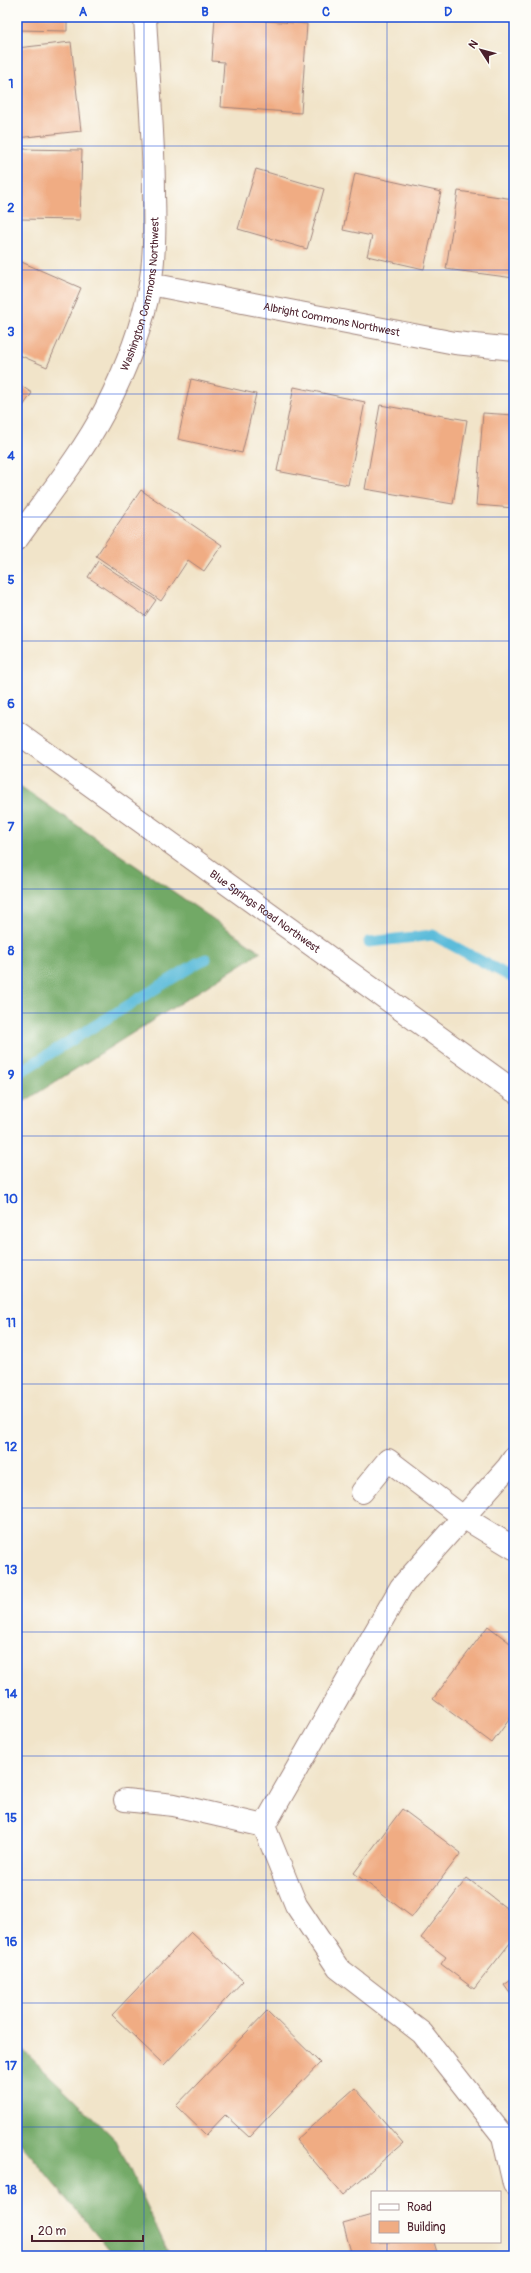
<svg xmlns="http://www.w3.org/2000/svg" width="531" height="2273" viewBox="0 0 531 2273" font-family="Pangolin,sans-serif">
	<rect width="100%" height="100%" fill="#fdfcf7"/>
	<filter id="ink" filterUnits="userSpaceOnUse"><feTurbulence type="fractalNoise" baseFrequency=".025" numOctaves="2"/><feDisplacementMap in="SourceGraphic" scale="8" xChannelSelector="R" yChannelSelector="G"/><feConvolveMatrix kernelMatrix="1 2 1 2 8 2 1 2 1" color-interpolation-filters="sRGB"/></filter>
	<filter id="wash" filterUnits="userSpaceOnUse"><feTurbulence type="fractalNoise" baseFrequency=".012" numOctaves="4" result="noise"/><feDisplacementMap in="SourceGraphic" scale="16" xChannelSelector="R" yChannelSelector="G"/><feGaussianBlur stdDeviation="0.9" result="paint"/><feColorMatrix in="noise" values="0 0 0 0 0 0 0 0 0 0 0 0 0 0 0 0 0 1.4 0 .05"/><feComposite in="paint" operator="in"/></filter>
	<g filter="url(#wash)">
		<rect width="100%" height="100%" fill="#f1e4c9"/>
		<path fill="#72a966" stroke="#5e6448" d="M17,784l244,168 -244,154z
			M17,2044l99,96 54,116h-55l-98,-117z"/>
		<g fill="none" stroke-linecap="round" stroke-linejoin="round">
			<path stroke="#5bbcda" stroke-width="11" d="M369,942l64,-7 78,42 3,-1
				M17,1071l6,-1 176,-108 7,-3"/>
		</g>
		<g id="blocks">
			<path fill="#f0ac83" d="M17,17h50v14l-50,-1z
				M215,17l92,7 -6,89 -80,-6 3,-45 -12,-1z
				M71,42l10,89 -64,7v-90z
				M21,149l61,1 -2,70 -61,-1z
				M256,169l68,20 -17,60 -69,-20z
				M355,173l86,19 -17,77 -57,-13 5,-20 -29,-6z
				M458,191l56,8v79l-68,-9z
				M17,260l64,28 -34,79 -30,-13z
				M191,379l65,15 -14,59 -64,-14z
				M17,383l15,10 -15,22z
				M294,387l71,15 -17,83 -71,-14z
				M380,405l87,15 -14,84 -88,-15z
				M483,413l31,2v93l-38,-3z
				M141,490l81,55 -18,26 -16,-11 -27,41 -65,-45z
				M98,561l58,39 -11,16 -57,-39z
				M488,1626l26,20v67l-22,30 -59,-44z
				M402,1809l59,44 -49,64 -58,-44z
				M467,1878l47,36v24l-40,51 -33,-25 5,-7 -25,-19z
				M191,1932l52,49 -79,84 -52,-50z
				M514,1978v21l-10,-14z
				M267,2011l53,52 -71,74 -24,-22 -19,20 -30,-29z
				M355,2088l48,55 -60,52 -47,-55z
				M372,2215v27h62l4,14h-86l-9,-33z"/>
		</g>
	</g>
	<g filter="url(#ink)">
		<use href="#blocks" fill-opacity="0" stroke="#9e827a" stroke-width="1"/>
		<g fill="none" stroke-linecap="round" stroke-linejoin="round">
			<defs>
				<g id="minor">
					<path id="s1" d="M150,284l305,59 59,6"/>
					<path id="s2" d="M17,539c30,-42 64,-83 88,-129 20,-39 37,-82 45,-125 5,-29 5,-60 4,-90 0,-60 -6,-119 -9,-178"/>
					<path id="s3" d="M17,732l497,359"/>
					<path d="M362,1492l26,-32 75,57 51,31"/>
					<path d="M125,1800l49,5 90,21"/>
					<path d="M264,1826l137,-239 107,-120 6,-9"/>
					<path d="M264,1826l32,79 42,63 84,65 81,103 11,48"/>
				</g>
			</defs>
			<use href="#minor" stroke="#9e827a" stroke-width="24"/>
			<use href="#minor" stroke="#fff" stroke-width="22"/>
		</g>
	</g>
	<path fill="none" stroke="#1d4ed8" stroke-width="1" stroke-opacity="0.55" d="M144,17v2239M266,17v2239M387,17v2175M17,146h497M17,270h497M17,394h497M17,517h497M17,641h497M17,765h497M17,889h497M17,1013h497M17,1136h497M17,1260h497M17,1384h497M17,1508h497M17,1632h497M17,1756h497M17,1880h497M17,2003h497M17,2127h497M387,2242v14"/>
	<g text-anchor="middle" dominant-baseline="central" stroke-width="3.5" stroke-linejoin="round" paint-order="stroke">
		<g font-size="11" fill="#4a1f2b" stroke="#fdfcf7">
			<text stroke="none"><textPath href="#s2" startOffset="279">Washington Commons Northwest</textPath></text>
			<text stroke="none"><textPath href="#s1" startOffset="185">Albright Commons Northwest</textPath></text>
			<text stroke="none"><textPath href="#s3" startOffset="306">Blue Springs Road Northwest</textPath></text>
		</g>
	</g>
	<rect width="531" height="2273" fill="none" stroke="#fdfcf7" stroke-width="44"/>
	<rect x="371" y="2191" width="130" height="52" fill="#fdfcf7" stroke="#b5a4a5"/>
	<rect x="379" y="2204" width="20" height="6" fill="#ffffff" stroke="#b5a4a5"/>
	<text x="407" y="2211" font-size="12" fill="#4a1f2b">Road</text>
	<rect x="379" y="2221" width="20" height="12" fill="#f0ac83" stroke="#b5a4a5"/>
	<text x="407" y="2231" font-size="12" fill="#4a1f2b">Building</text>
	<g transform="translate(481 50) rotate(306)" stroke="#fdfcf7" stroke-width="3" paint-order="stroke">
	<path d="M0-3L7 15L0 10L-7 15Z" fill="#4a1f2b"/>
	<text y="-6" font-size="11" font-weight="bold" text-anchor="middle" fill="#4a1f2b">N</text>
	</g>
	<path d="M32 2235v6h111v-6" fill="none" stroke="#4a1f2b" stroke-width="2"/>
	<text x="38" y="2235" font-size="12" fill="#4a1f2b" stroke="#fdfcf7" stroke-width="3" paint-order="stroke">20 m</text>
	<rect x="22" y="22" width="487" height="2229" fill="none" stroke="#1d4ed8" stroke-width="1.5"/>
	<g font-size="13" text-anchor="middle" font-weight="bold" fill="#1d4ed8">
		<text x="83" y="16">A</text>
		<text x="205" y="16">B</text>
		<text x="326" y="16">C</text>
		<text x="448" y="16">D</text>
		<text x="11" y="88">1</text>
		<text x="11" y="212">2</text>
		<text x="11" y="336">3</text>
		<text x="11" y="460">4</text>
		<text x="11" y="584">5</text>
		<text x="11" y="708">6</text>
		<text x="11" y="831">7</text>
		<text x="11" y="955">8</text>
		<text x="11" y="1079">9</text>
		<text x="11" y="1203">10</text>
		<text x="11" y="1327">11</text>
		<text x="11" y="1451">12</text>
		<text x="11" y="1574">13</text>
		<text x="11" y="1698">14</text>
		<text x="11" y="1822">15</text>
		<text x="11" y="1946">16</text>
		<text x="11" y="2070">17</text>
		<text x="11" y="2194">18</text>
	</g>
</svg>
